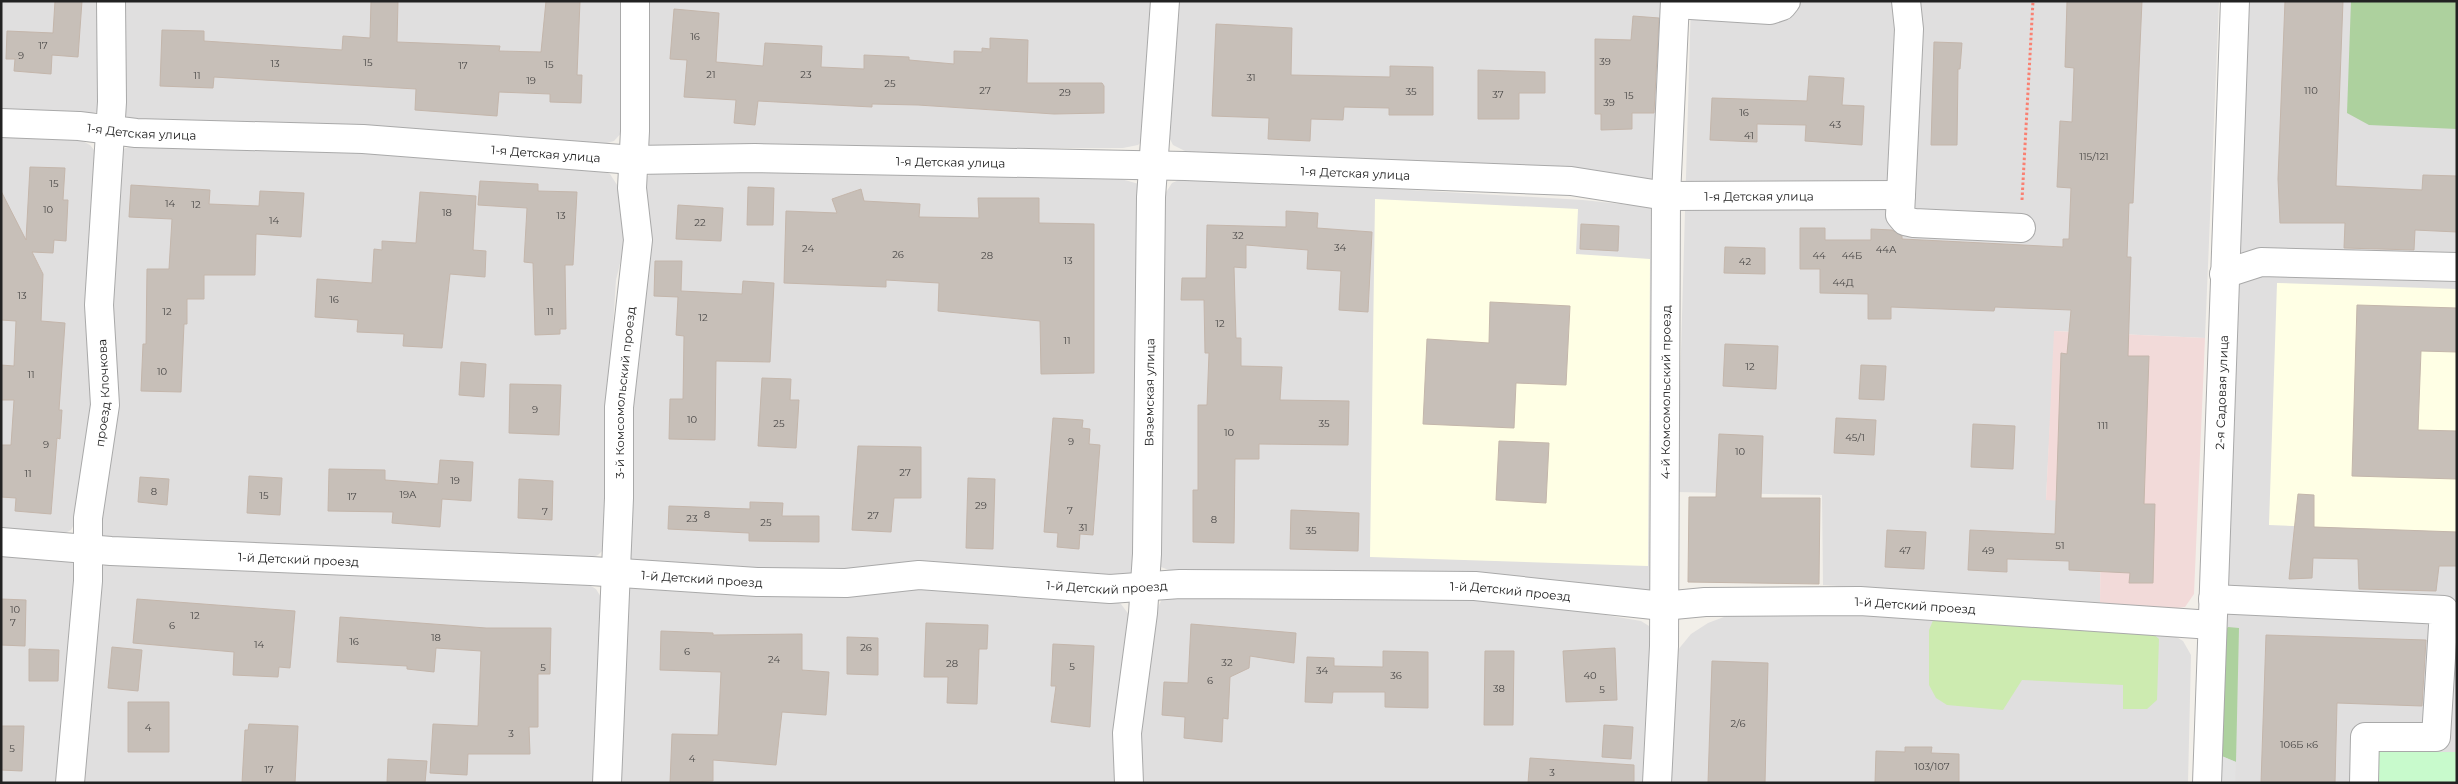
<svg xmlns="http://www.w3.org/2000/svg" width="2458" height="784" viewBox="0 0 2458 784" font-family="Montserrat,sans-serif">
	<rect width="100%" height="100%" fill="#f2efe9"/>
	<path fill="#e0dfdf" d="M1,1h100l2,103 -6,8 -17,4 -79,-2z
		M120,1h506l-2,129 -10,11 -21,6 -459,-25 -12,-9z
		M641,1h515l-9,135 -9,9 -15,3 -466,1 -10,-5z
		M1177,1h495l-5,168 -15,15 -77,-16 -388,-16 -14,-7 -5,-10z
		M1691,1h528l-14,337 -150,-7 -9,168 55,3 -1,101 -277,-18 -1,-90 -145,-3z
		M2245,1h212v782h-239z
		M1,134l74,3 15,8 8,10 -3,249 -17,113 -7,13 -10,5 -60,-3z
		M132,146l233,7 230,15 15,6 11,17 5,48 -10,41 -8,127 -4,142 -6,6 -12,5 -475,-19 -10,-7 -2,-14 6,-213 18,-158z
		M755,169l366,10 18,5 -1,375 -7,14 -22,5 -264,-4 -216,-12 -3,-64 18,-319 9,-7z
		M1186,177l397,23 66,7 8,4 -3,371 -5,8 -9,4 -461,-20 -18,-7 -7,-15 9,-355 9,-14z
		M1,549l52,3 21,10 5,18 -17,203h-61z
		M115,561l469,21 12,7 6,10 -7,184h-515l18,-204 5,-13z
		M624,583h295l188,15 14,6 9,12 -9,167h-510z
		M1178,592l300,1 163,28 8,5 6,15 -7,142h-508l-3,-54 18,-116 7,-14z
		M1860,608l305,22 18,11 8,14 -3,128h-518l7,-132 14,-17 17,-11 29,-11z"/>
	<path fill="#f2dad9" d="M2054,331l151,7 -11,256 -9,13 -17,2 -68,-6 1,-100 -55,-3z"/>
	<path fill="#ffffe5" d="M1375,199l203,10 -2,45 74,5 -2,307 -278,-9z
		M2277,283l180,6v243l-188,-7z"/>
	<path fill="#cdebb0" d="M1934,618l217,14 8,7 -2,61 -10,9h-24v-24l-101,-5 -19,30 -56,-5 -11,-7 -7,-13v-55z"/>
	<path fill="#add19e" d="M2351,1h106v128l-88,-4 -22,-12z
		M2228,627l11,1 -3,134 -17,-7 4,-121z"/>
	<path fill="#c8facc" d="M2376,752h81v31h-81z"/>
	<path fill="#e2e2e2" d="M2219,755l17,7 -1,21h-17z"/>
	<path fill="#c7bfb8" stroke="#c4b6ab" d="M55,1h27l-4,56 -26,-2 -1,19 -37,-3 1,-12h-9l1,-28 46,2z
		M371,1h27l-1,41 103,4 -1,5 42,1 5,-51h34l-3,74h5l-1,28 -31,-1v-8l-51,-2 -2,24 -82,-6 1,-21 -202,-12 -1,11 -53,-2 2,-56 42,1v10l138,9 1,-14 27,2z
		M2067,1h75l-9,202h-4l-2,54h4l-3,99h21l-5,148h11l-2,79h-24l1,-10 -61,-3v-9l-62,-2v13l-39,-2 2,-40 85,4 6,-181 6,1 4,-44 -76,-3 -1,4 -103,-4v12h-23v-25l-48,-1v-24h-20v-41h25v12h46v-11l21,1 10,6v3l161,8v-8h6l2,-51 -14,-1 3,-66 12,1 2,-54 -9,-1z
		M2285,1h58l-7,185 86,4 1,-15 34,1v56l-42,-2 -1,20 -70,-2 1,-25h-65l-2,-44z
		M674,9l45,4 -3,49 47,4 2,-23 57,3 -1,21 43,2v-14l45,2v3l45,4v-13l28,1v-4l8,1v-11l38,2 -1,43h75l2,3v27l-50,1 -136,-9 -46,-1v3l-114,-6 -3,24 -21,-2 2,-23 -52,-3 3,-37 -17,-1z
		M1633,16l26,2 -5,95h-22v16l-31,1v-16h-6v-75l36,1z
		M1216,24l76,4 -1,47 99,2v-11l43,1v48h-44v-7l-45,-1 -1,13 -32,-1 -1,22 -42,-2 1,-21 -57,-2z
		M1934,42l28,1 -2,26h-2l-1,76h-26z
		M1478,70l67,2v21h-26v26h-41z
		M1809,76l35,2 -2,27 22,1 -2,39 -57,-4 1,-16 -49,-1v18l-47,-2 2,-42 95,3z
		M30,167l35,1 -2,32h5l-2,41 -12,-1 -1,13 -21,-1 11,22 -2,47 24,2 -6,87h3l-2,29 -3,-1 -6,76 -36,-3 1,-13 -15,-1v-52h10l3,-45h-13v-35l13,1 2,-45 -15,-1v-129l25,49z
		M480,181l58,3v7l39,1 -4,73h-8l1,64h-6v5l-25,1 -2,-72 -9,-1 3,-54 -49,-3z
		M131,185l79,5 -1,14 50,2 1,-15 44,2 -3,44 -45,-3 -1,41h-51v24h-17v25h-3l-3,68 -40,-1 2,-47h3l1,-75h22l3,-50 -43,-2z
		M748,187l26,1 -1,37h-26z
		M861,189l3,12 56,3 -1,13 60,1 -1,-20h61v25l55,1v149l-53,1 -1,-53 -102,-10 1,-28 -53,-3v7l-102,-4 2,-72 51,2 -5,-14z
		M420,192l56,4 -3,54 13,1 -1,26 -35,-3 -8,74 -39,-2 1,-12 -47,-2 1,-12 -43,-3 2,-38 55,4 2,-34 8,1v-9l34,2z
		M678,205l45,3 -2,33 -45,-2z
		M1286,211l32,2 -1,15 55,4 -4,80 -29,-2 2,-39 -34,-2 1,-19 -62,-5v23l-12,-1 2,71h5v28l41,1 -2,33 69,1 -1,44 -89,-1v15h-24l-1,84 -41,-1v-52h5v-85h9l2,-52h-4l-1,-53h-23l1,-22h24l1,-53 79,2z
		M1581,224l38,2 -1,25 -38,-2z
		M1725,247l40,1v26l-41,-1z
		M655,261h27l-1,30 61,3 1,-13 31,2 -4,79 -54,-1 -1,79 -46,-1 1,-40h13l1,-63 -8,-1 2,-38 -24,-1z
		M1490,302l80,4 -4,79 -50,-2 -2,45 -91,-4 4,-85 62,4z
		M2357,305l100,3v44l-36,-1 -3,79 39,1v48l-105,-3z
		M1725,344l53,2 -2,43 -53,-3z
		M461,362l25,2 -2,33 -25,-2z
		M1861,365l25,1 -2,34 -25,-1z
		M762,378l29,1 -1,21h9l-3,48 -38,-2z
		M510,384l51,1 -2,50 -50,-2z
		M1053,418l30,2 -1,8 8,1 -1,15 11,1 -7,90 -13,-1 -1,15 -22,-2 1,-14 -14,-1z
		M1836,418l40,2 -2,35 -40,-2z
		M1973,424l42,2 -2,43 -42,-2z
		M1719,434l44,2 -2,62h59l-1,86 -131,-2 1,-85h27z
		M1499,441l50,2 -3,60 -50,-3z
		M858,446l63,1v51h-27l-3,34 -39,-2z
		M440,460l33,2 -2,39 -29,-2 -2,28 -48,-4 1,-11 -65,-1 1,-42 56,1v10l53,4z
		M249,476l33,2 -2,37 -33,-2z
		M140,477l29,2 -2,26 -29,-3z
		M968,478l27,1 -2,70 -27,-1z
		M519,479l34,2 -1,39 -34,-2z
		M2298,494l16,1v32l143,5v34h-18l-3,25 -77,-2 -1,-30 -45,-1 -1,20 -23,1z
		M750,502l33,1 -1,13h37v26l-70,-1v-8l-81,-4 1,-23 81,3z
		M1291,510l68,3 -1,38 -68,-2z
		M1887,530l39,2 -2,37 -39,-2z
		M1,599l25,1 -1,46 -24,-1z
		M137,599l158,12 -5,57 -11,-1 -1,10 -45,-2 1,-23 -101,-9z
		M340,617l146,11h65l-1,46h-12v53h-9l1,27h-62l-1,21 -37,-2 3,-49 45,2 3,-75 -45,-3 -2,24 -27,-3v-3l-70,-4z
		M926,623l62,2 -1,24h-8l-2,55 -30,-1 1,-26h-24z
		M1191,624l105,9 -2,30 -44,-7 -1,12 -19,9 -2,42 -5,-1 -1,24 -38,-4 1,-21 -23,-2 2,-33 24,1z
		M661,631l52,2v2l89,-1v36l27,2 -3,43 -44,-3 -6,53 -63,-5v21l-43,2 2,-49 46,1 3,-63 -61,-2z
		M2266,635l160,5 -4,66 -85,-3 -2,80h-74z
		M847,637l31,1v37l-31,-1z
		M1053,644l41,2 -4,81 -39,-5 5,-36h-5z
		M112,647l30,3 -4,41 -30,-3z
		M1615,648l2,52 -51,2 -3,-51z
		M29,649l30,1 -1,31h-29z
		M1383,651l45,1v56l-43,-1v-15h-52l-1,11 -27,-1 2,-45 27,1v8l49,1z
		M1485,651h29l-1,74h-29z
		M1712,661l56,2 -3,120h-57z
		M128,702h41v50h-41z
		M249,724l49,2 -3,57h-53l3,-53h3z
		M1604,725l29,2 -2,32 -29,-2z
		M1,726h23l-2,45 -21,-1z
		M1905,747h27l-1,6 28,1v29h-84l1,-32 29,1z
		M1530,758l104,7v18h-106z
		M388,759l39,2 -2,22h-38z"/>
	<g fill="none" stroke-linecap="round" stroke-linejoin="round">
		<defs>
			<g id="minor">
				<path d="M1906,1l3,28 -9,186 5,6 9,2 107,5"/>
				<path d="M1675,4l95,6 12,-4 4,-5"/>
				<path id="s1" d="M1,123l78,3 57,7 227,6 271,21 121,-2 430,8 386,15 95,15 235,-1"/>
				<path d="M2224,274l37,-12 196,5"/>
				<path id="s2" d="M1,542l110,9 480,20 166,11 89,1 73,-8 191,14 70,-5 295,2 188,20 42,-4 155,-1 352,24"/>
				<path d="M2213,599l231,11 -8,127h-71l-1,46"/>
				<path id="s3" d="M70,783l18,-202v-63l17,-113 -6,-100 13,-203 -1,-101"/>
				<path id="s4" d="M607,783l12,-285v-91l19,-167 -6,-52 3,-57v-130"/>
				<path id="s5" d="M1129,783l-2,-50 16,-120 4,-59 4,-357 14,-196"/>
				<path id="s6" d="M1657,783l7,-137 2,-450 9,-195"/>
				<path id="s7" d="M2207,783l28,-782"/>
			</g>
		</defs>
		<use href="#minor" stroke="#a9a9a9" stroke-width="30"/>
		<path stroke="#fa8072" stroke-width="3" stroke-dasharray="2.5 2.5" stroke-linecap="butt" d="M2022,200l11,-199"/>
		<use href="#minor" stroke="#fff" stroke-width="28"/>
	</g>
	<g text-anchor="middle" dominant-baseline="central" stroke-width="4" stroke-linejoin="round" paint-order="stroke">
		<g font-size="10" fill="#4b4948">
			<text x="695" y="36">16</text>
			<text x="43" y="45">17</text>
			<text x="21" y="55">9</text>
			<text x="1605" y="61">39</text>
			<text x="368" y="62">15</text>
			<text x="275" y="63">13</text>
			<text x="549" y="64">15</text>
			<text x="463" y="65">17</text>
			<text x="711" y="74">21</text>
			<text x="806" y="74">23</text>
			<text x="197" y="75">11</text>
			<text x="1251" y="77">31</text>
			<text x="531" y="80">19</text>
			<text x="890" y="83">25</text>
			<text x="985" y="90">27</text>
			<text x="2311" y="90">110</text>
			<text x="1411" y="91">35</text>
			<text x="1065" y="92">29</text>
			<text x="1498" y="94">37</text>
			<text x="1629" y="95">15</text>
			<text x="1609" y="102">39</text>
			<text x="1744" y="112">16</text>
			<text x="1835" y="124">43</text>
			<text x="1749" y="135">41</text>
			<text x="2094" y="156">115/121</text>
			<text x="54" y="183">15</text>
			<text x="170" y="203">14</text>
			<text x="196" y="204">12</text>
			<text x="48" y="209">10</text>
			<text x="447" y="212">18</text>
			<text x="561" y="215">13</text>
			<text x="274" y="220">14</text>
			<text x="700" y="222">22</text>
			<text x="1238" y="235">32</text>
			<text x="1340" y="247">34</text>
			<text x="808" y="248">24</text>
			<text x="1886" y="249">44А</text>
			<text x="898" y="254">26</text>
			<text x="987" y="255">28</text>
			<text x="1819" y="255">44</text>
			<text x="1852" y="255">44Б</text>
			<text x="1068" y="260">13</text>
			<text x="1745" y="261">42</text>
			<text x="1843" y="282">44Д</text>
			<text x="22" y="295">13</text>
			<text x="334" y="299">16</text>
			<text x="167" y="311">12</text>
			<text x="550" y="311">11</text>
			<text x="703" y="317">12</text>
			<text x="1220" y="323">12</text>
			<text x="1067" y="340">11</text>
			<text x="1750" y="366">12</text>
			<text x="162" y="371">10</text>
			<text x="31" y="374">11</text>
			<text x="535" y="409">9</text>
			<text x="692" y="419">10</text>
			<text x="779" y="423">25</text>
			<text x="1324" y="423">35</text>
			<text x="2103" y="425">111</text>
			<text x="1229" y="432">10</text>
			<text x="1855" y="437">45/1</text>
			<text x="1071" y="441">9</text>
			<text x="46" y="444">9</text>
			<text x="1740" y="451">10</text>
			<text x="905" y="472">27</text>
			<text x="28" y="473">11</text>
			<text x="455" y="480">19</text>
			<text x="154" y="491">8</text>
			<text x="408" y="494">19А</text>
			<text x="264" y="495">15</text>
			<text x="352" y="496">17</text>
			<text x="981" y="505">29</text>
			<text x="1070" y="510">7</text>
			<text x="545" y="511">7</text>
			<text x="707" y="514">8</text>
			<text x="873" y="515">27</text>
			<text x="692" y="518">23</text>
			<text x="1214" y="519">8</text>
			<text x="766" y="522">25</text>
			<text x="1083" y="527">31</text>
			<text x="1311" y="530">35</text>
			<text x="2060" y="545">51</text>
			<text x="1905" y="550">47</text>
			<text x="1988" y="550">49</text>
			<text x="15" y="609">10</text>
			<text x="195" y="615">12</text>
			<text x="13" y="622">7</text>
			<text x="172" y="625">6</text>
			<text x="436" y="637">18</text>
			<text x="354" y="641">16</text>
			<text x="259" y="644">14</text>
			<text x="866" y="647">26</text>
			<text x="687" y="651">6</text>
			<text x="774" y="659">24</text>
			<text x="1227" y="662">32</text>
			<text x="952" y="663">28</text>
			<text x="1072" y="666">5</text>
			<text x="543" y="667">5</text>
			<text x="1322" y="670">34</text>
			<text x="1396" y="675">36</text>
			<text x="1590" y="675">40</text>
			<text x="1210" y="680">6</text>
			<text x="1499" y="688">38</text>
			<text x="1602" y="689">5</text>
			<text x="1738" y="723">2/6</text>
			<text x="148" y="727">4</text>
			<text x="511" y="733">3</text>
			<text x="2299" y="744">106Б к6</text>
			<text x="12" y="748">5</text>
			<text x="692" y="758">4</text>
			<text x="1932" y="766">103/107</text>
			<text x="269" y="769">17</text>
			<text x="1552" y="772">3</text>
		</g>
		<g font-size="12" fill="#222" stroke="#fff">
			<text stroke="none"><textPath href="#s1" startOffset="141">1-я Детская улица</textPath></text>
			<text stroke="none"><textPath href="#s1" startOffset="546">1-я Детская улица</textPath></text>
			<text stroke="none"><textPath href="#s1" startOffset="951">1-я Детская улица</textPath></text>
			<text stroke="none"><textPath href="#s1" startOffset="1356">1-я Детская улица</textPath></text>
			<text stroke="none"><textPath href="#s1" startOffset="1761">1-я Детская улица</textPath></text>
			<text stroke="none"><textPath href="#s4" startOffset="391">3-й Комсомольский проезд</textPath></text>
			<text stroke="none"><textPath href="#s5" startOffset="392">Вяземская улица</textPath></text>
			<text stroke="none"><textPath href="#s6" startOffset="391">4-й Комсомольский проезд</textPath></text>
			<text stroke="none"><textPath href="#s7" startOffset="391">2-я Садовая улица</textPath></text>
			<text stroke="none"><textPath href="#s3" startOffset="392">проезд Клочкова</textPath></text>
			<text stroke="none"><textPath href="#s2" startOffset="298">1-й Детский проезд</textPath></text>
			<text stroke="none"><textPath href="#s2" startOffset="702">1-й Детский проезд</textPath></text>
			<text stroke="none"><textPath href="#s2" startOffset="1108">1-й Детский проезд</textPath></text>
			<text stroke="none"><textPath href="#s2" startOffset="1512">1-й Детский проезд</textPath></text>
			<text stroke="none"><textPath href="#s2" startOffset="1918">1-й Детский проезд</textPath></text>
		</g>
	</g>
	<rect width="2458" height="784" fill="none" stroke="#222222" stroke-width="5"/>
</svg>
